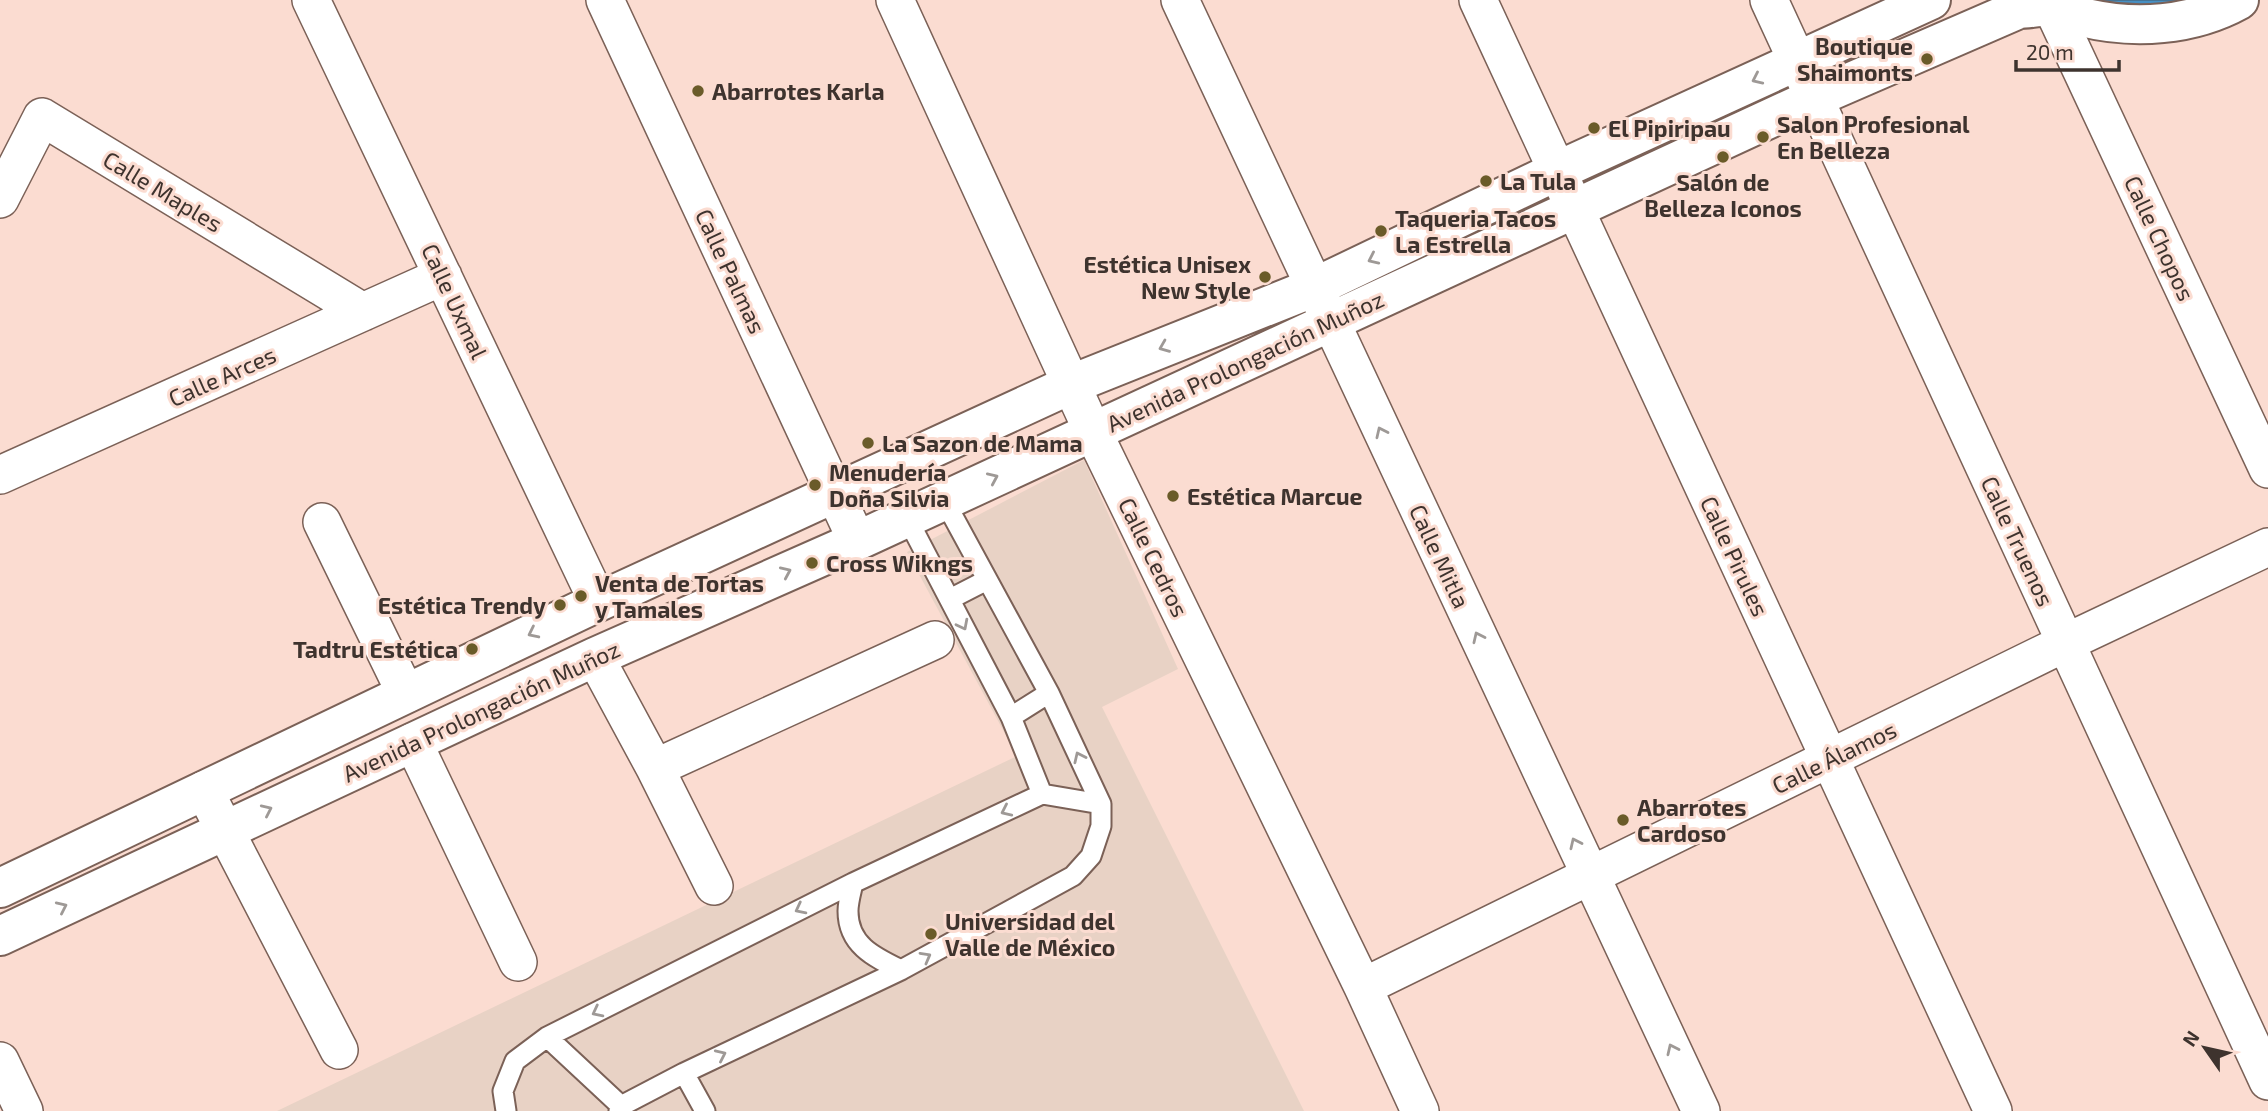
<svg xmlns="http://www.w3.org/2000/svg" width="2268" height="1111" viewBox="0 0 2268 1111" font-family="'Exo 2',sans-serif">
	<defs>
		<pattern id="water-rules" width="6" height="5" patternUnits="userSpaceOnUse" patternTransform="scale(1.75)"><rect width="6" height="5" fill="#4790c3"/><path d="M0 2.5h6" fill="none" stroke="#3d769f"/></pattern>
	</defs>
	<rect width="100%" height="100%" fill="#fbdcd1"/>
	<path fill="#e8d2c5" d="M1084,460l94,209 -76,38 202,404h-1027l740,-355 -110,-204z"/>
	<path fill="url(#water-rules)" stroke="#447496" stroke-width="2" d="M2078,0h113l-42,9z"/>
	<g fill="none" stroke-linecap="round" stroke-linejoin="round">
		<defs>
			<path id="service" d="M950,599l37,-19
				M1011,717l38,-24
				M1042,794l59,10
				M853,883c-2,9 -5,19 -5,28 0,34 26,46 53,59
				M547,1037l74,69
				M684,1073l21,38
				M506,1111l-3,-20 12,-30 32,-24 306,-154 189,-89 -31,-77 -104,-199
				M619,1111l2,-5 63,-33 217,-103 172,-94 18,-20 10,-30v-22l-52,-111 -105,-193"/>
			<path id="minor" d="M311,0l287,602
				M605,0l252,541
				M895,0l198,432 270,555 57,124
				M1180,0l521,1111
				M1478,0l515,1111
				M1769,0l499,1081
				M2052,7l216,462
				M0,199l42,-82 321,195
				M0,475l443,-199
				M322,522l84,172
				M595,657l60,111 59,118
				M413,742l105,220
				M655,768l280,-128
				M204,790l135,260
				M1363,987l702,-344 203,-96
				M0,1061l24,50"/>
			<path id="tertiary" d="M0,888l598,-286 474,-218 243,-97 242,-116 374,-171
				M0,936l595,-279 262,-116 957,-443 205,-89c10,0 22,-3 32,-2 11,1 21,8 31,10 52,13 110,9 157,-17"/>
		</defs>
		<use href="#service" stroke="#7b6157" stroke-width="23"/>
		<use href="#minor" stroke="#7b6157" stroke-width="40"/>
		<use href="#tertiary" stroke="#7b6157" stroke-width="42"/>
		<use href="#service" stroke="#fff" stroke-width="19"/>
		<use href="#minor" stroke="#fff" stroke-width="37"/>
		<use href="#tertiary" stroke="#fff" stroke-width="38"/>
	</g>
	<defs><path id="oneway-chevron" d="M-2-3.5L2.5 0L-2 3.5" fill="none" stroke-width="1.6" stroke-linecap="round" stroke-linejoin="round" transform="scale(1.75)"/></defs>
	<g stroke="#9e9996">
		<use href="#oneway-chevron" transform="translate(1757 79) rotate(155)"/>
		<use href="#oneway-chevron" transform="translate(1373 259) rotate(155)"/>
		<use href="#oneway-chevron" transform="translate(1164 347) rotate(158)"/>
		<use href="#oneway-chevron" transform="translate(1381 432) rotate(-115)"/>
		<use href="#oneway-chevron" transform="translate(993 478) rotate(-24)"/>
		<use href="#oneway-chevron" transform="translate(786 572) rotate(-24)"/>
		<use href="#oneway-chevron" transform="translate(963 625) rotate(63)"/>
		<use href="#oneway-chevron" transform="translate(533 633) rotate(154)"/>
		<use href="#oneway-chevron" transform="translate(1478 637) rotate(-115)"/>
		<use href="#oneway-chevron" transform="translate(1079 757) rotate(-115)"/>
		<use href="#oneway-chevron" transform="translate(267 810) rotate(-25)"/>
		<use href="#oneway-chevron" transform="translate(1006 811) rotate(155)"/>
		<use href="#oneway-chevron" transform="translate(1575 843) rotate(-115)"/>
		<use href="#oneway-chevron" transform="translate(62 907) rotate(-25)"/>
		<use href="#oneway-chevron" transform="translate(800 909) rotate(153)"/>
		<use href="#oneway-chevron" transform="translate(926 957) rotate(-29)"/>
		<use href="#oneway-chevron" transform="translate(597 1012) rotate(153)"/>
		<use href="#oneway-chevron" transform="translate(1672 1049) rotate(-115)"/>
		<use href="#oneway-chevron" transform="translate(721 1055) rotate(-25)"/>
	</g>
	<g fill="#6a5b29" stroke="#fbdcd1" stroke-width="2.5">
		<circle cx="1927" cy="59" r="7"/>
		<circle cx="698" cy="91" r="7"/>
		<circle cx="1594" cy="128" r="7"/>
		<circle cx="1763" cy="137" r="7"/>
		<circle cx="1723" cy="157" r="7"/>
		<circle cx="1486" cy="181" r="7"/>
		<circle cx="1381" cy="231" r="7"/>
		<circle cx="1265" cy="277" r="7"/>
		<circle cx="868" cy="443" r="7"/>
		<circle cx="815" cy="485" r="7"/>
		<circle cx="1173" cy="496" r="7"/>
		<circle cx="812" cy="563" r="7"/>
		<circle cx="581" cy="596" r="7"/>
		<circle cx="560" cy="605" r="7"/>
		<circle cx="472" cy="649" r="7"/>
		<circle cx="1623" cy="820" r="7"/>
		<circle cx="931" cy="934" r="7"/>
	</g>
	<g text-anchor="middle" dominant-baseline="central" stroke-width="6" stroke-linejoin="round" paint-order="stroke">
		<g font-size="23" font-weight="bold" fill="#3e332e" stroke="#fbdcd1" text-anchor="start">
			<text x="1913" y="46" text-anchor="end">Boutique<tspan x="1913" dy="26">Shaimonts</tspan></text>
			<text x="712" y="91">Abarrotes Karla</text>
			<text x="1777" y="124">Salon Profesional<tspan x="1777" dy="26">En Belleza</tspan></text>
			<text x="1608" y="128">El Pipiripau</text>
			<text x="1500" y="181">La Tula</text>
			<text x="1723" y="182" text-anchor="middle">Salón de<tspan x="1723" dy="26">Belleza Iconos</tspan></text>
			<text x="1395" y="218">Taqueria Tacos<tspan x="1395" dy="26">La Estrella</tspan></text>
			<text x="1251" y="264" text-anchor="end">Estética Unisex<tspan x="1251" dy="26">New Style</tspan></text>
			<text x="882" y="443">La Sazon de Mama</text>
			<text x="829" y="472">Menudería<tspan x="829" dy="26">Doña Silvia</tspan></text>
			<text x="1187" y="496">Estética Marcue</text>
			<text x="826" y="563">Cross Wikngs</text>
			<text x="595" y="583">Venta de Tortas<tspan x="595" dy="26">y Tamales</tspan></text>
			<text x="546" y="605" text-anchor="end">Estética Trendy</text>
			<text x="458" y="649" text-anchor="end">Tadtru Estética</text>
			<text x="1637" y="807">Abarrotes<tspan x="1637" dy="26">Cardoso</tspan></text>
			<text x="945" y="921">Universidad del<tspan x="945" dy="26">Valle de México</tspan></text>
		</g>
		<g font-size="23" fill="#3e332e" stroke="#fbdcd1">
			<text transform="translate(163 191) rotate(31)">Calle Maples</text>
			<text transform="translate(2160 238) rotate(65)">Calle Chopos</text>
			<text transform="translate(731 271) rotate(65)">Calle Palmas</text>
			<text transform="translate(455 301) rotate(65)">Calle Uxmal</text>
			<text transform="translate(1245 361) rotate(-25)">Avenida Prolongación Muñoz</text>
			<text transform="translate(222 376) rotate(-24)">Calle Arces</text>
			<text transform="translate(2018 541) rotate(65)">Calle Truenos</text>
			<text transform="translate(1440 556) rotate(65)">Calle Mitla</text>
			<text transform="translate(1735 556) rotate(65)">Calle Pirules</text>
			<text transform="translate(1154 557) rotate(64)">Calle Cedros</text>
			<text transform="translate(481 711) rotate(-25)">Avenida Prolongación Muñoz</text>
			<text transform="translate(1834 757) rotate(-26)">Calle Álamos</text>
		</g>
	</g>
	<g transform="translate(2205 1048) rotate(304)" stroke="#fbdcd1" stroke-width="5" paint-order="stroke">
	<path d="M0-5L12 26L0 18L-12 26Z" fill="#3e332e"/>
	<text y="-10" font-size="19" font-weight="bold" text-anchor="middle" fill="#3e332e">N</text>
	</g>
	<path d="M2016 60v10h103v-10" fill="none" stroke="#3e332e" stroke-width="3.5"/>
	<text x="2026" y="60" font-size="21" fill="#3e332e" stroke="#fbdcd1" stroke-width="5" paint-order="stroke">20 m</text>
</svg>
